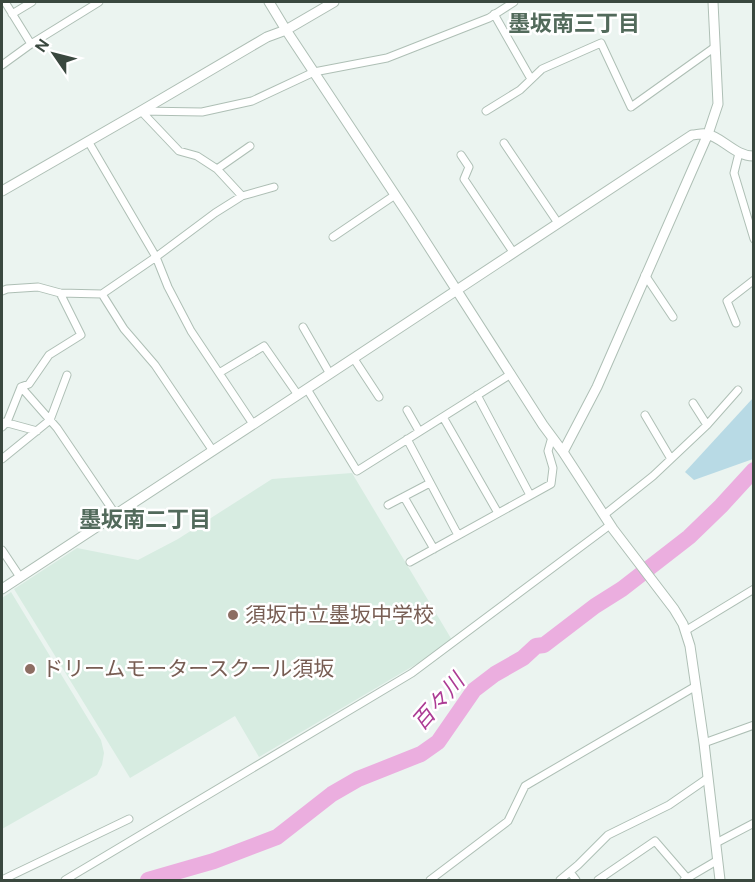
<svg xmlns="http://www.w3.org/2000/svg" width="755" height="882" viewBox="0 0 755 882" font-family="'DM Sans','Noto Sans JP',sans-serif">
	<rect width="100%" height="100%" fill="#ebf4f0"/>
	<path fill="#d7ece1" d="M352,473l100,167 -32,22 -161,95 -24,-41 -105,62 -116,-189 63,-41 61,12 40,-21 94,-60z
		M11,592l90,148 3,13 -2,12 -5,10 -95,54v-231z"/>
	<path fill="#b8dae5" d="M753,398v61l-59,21 -9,-8z"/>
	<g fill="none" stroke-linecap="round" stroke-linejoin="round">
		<path stroke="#ebaedf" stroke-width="16" d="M148,880l66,-19 63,-24 55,-43 26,-15 63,-25 17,-12 36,-52 21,-16 28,-16 13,-12 8,-1 51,-39 27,-17 67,-52 32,-31 33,-36"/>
		<defs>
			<path id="minor" d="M5,2l26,42
				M12,14l20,-12
				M494,14l37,65
				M2,65l29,-21 68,-42
				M141,111l61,1 50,-11 62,-29 73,-14 102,-40 25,-16
				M141,111l38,40 18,5 20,13 25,27
				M486,111l34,-21 22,-21 59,-26 30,64 84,-60
				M88,141l68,116 12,30 23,44 62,93
				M504,143l54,80
				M739,153l-5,20 20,66
				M461,155l8,12 -5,12 49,73
				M217,169l33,-23
				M333,237l62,-42
				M645,275l28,42
				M2,291l5,-2 31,-2 22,6 42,1 54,-37 59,-44 27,-17 32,-9
				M102,294l22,35 31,36 58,86
				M736,323l-9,-22 27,-21
				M303,327l27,47
				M354,359l25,38
				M219,373l45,-27 34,49
				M21,387l36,41 59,87
				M307,389l50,82 154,-97
				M477,395l53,100
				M693,403l14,22
				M407,410l12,21
				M645,415l26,44
				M443,417l55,96
				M4,422l33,9
				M2,427l5,-5 14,-35 8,-3 20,-29 32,-20 -21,-42
				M407,439l51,96
				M2,459l48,-39 17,-45
				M404,497l30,52
				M388,505l42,-22
				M604,515l49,-39 54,-51 31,-35
				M2,550l18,27
				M410,562l141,-78 2,-16 -5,-17 4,-14
				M685,631l69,-42
				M704,743l50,-18
				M716,843l38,-20
				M570,872l6,8
				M2,880l127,-61
				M65,880l347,-207 198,-148
				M430,880l78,-59 17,-35 171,-100
				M560,880l18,-15 30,-30 61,-30 39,-27
				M598,880l57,-39 32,37
				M684,880l34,-20"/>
			<path id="tertiary" d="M269,2l17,28 125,189 132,206 20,27 50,77 61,80 9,15 7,22 14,97 16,137
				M2,191l139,-80 126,-74 19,-7 48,-28
				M563,452l34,-65 111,-253 10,-30 -5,-102
				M2,589c231,-150 459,-303 690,-454 4,0 10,-2 14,-1 15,2 30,23 48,22"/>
		</defs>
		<use href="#minor" stroke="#aebfb5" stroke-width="9"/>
		<use href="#tertiary" stroke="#aebfb5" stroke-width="11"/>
		<use href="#minor" stroke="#fff" stroke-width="7"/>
		<use href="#tertiary" stroke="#fff" stroke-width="9"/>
	</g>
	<g fill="#8d6e63" stroke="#fff" stroke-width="2">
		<circle cx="233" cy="615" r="6"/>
		<circle cx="30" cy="669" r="6"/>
	</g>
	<g text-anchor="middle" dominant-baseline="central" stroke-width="5" stroke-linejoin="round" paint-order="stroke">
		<g font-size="21" fill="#785e54" stroke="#fff" text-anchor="start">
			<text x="245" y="615">須坂市立墨坂中学校</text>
			<text x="42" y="669">ドリームモータースクール須坂</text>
		</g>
		<g font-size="22" font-weight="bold" fill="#526a5b" stroke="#fff">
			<text x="574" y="23">墨坂南三丁目</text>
			<text x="145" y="519">墨坂南二丁目</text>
		</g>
		<g font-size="22" font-style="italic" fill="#ac3b94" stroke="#fff">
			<text transform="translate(438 702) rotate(-49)">百々川</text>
		</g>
	</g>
	<rect width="755" height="882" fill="none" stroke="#3a483f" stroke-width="6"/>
	<g transform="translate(54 54) rotate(305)" stroke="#ffffff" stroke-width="4.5" paint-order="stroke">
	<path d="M0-4.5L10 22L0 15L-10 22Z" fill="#3a483f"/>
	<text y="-9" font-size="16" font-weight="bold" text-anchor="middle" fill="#3a483f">N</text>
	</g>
</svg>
